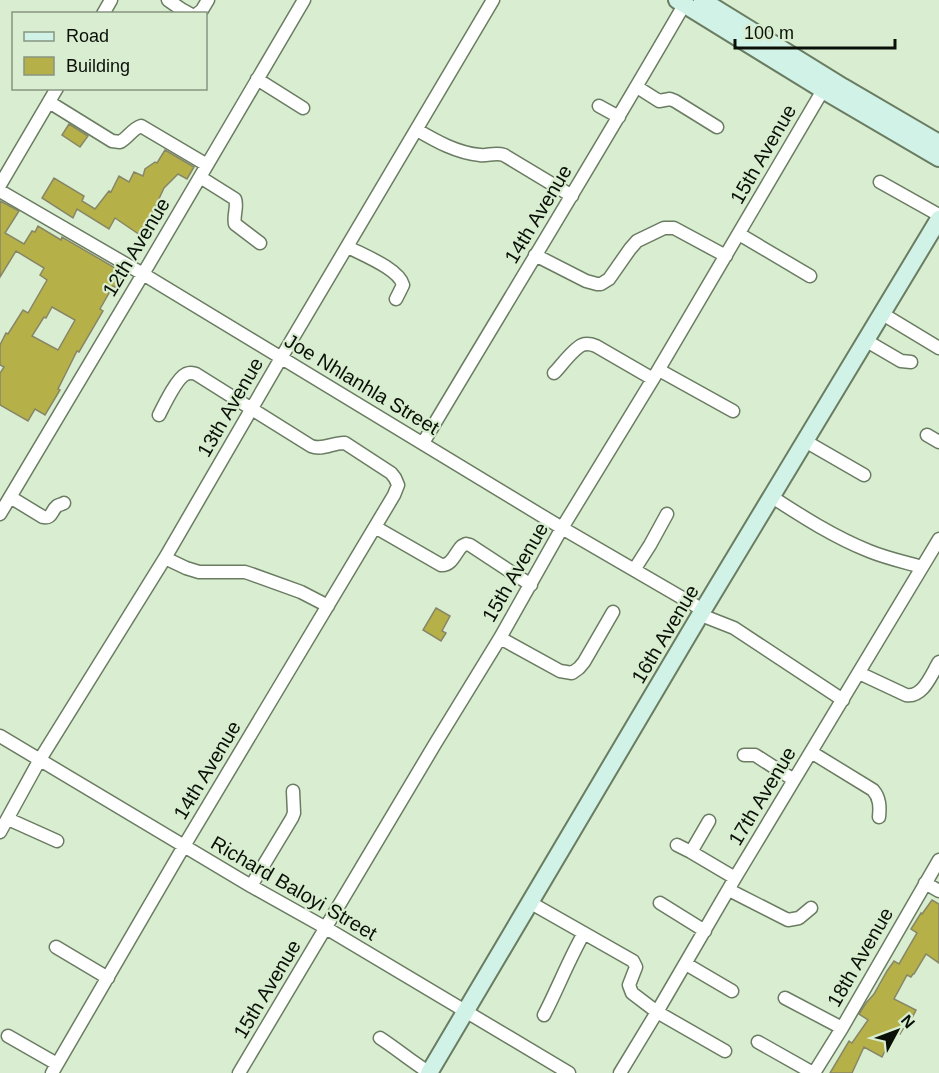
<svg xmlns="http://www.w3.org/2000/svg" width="939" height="1073" viewBox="0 0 939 1073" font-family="Helvetica,sans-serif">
	<rect width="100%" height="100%" fill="#d9eed1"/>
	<path fill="#b6b048" stroke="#878667" stroke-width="1.5" fill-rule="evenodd" d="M69,124l19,12 -8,11 -18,-12z
		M165,150l29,17 -7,12 -9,-5 -14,14 -13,28 -11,19 -25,-17 -6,11 -32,-20 -4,9 -31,-20 12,-20 30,18 -2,5 13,8 14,-18 2,1 8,-16 10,6 5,-10 9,4 2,-7 10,-7 2,1z
		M0,201l19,10 -14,22 19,11 8,-13 3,1 3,-6 23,14 1,-3 60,35 -3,6 4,2 -5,9 -5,-3 -13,23 3,2 -24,41 -2,-1 -19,38 2,1 -15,25 -10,-6 -7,12 -28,-16v-32l4,-6 -4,-2v-20l6,-12 2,1 15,-24 5,3 19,-33 -7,-5 4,-7 -28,-17 -16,26zM52,307l23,13 -17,30 -26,-14 12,-19 2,1z
		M436,608l14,8 -8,15 4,2 -5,8 -18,-11z
		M932,900l7,4v59l-13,-9 -12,20h-1l-2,3 -4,-2 -13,24 22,11 -8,16 -2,-2 -6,10 -5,-3 -13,26 -18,-10 -12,26h-22l19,-32 3,2 16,-23 -9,-6 7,-11 8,-9 13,-23 7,-10 5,3 18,-31 -6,-4 10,-16 1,1z"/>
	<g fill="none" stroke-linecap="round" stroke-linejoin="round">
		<defs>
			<path id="street" d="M168,0l13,9 9,5
				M103,14l8,-14
				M197,14l5,-4 6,-10
				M257,79l46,29
				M637,87l22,14 11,-2 5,2 42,26
				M49,102l63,39 8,1c8,-4 12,-13 21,-16l66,39
				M599,106l20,11
				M417,130c19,11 40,23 63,25 8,1 15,-3 24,0l68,41
				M200,177l35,22c3,7 -2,17 0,25l25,19
				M880,182l59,33
				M0,185l57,-97
				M0,191l143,83 419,254 141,82
				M739,234l71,42
				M348,247c15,8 51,22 55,38l-7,14
				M535,255l51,26 11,3h4l8,-5 21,-30 7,-8 27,-13h10l52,28
				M881,313l58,35
				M865,340l36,21 10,1
				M659,370l74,41
				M554,373c7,-7 19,-24 28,-28 5,-2 9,-1 14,1l57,33
				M927,435l12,7
				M805,441l59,34
				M423,443c87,-146 176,-291 261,-438
				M10,497l33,20c9,2 8,-6 14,-11 1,-1 6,-2 7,-3
				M772,497c31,20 62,40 97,54 17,7 35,11 53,16
				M0,514l143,-240 161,-274
				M375,527l66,38c11,1 14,-12 21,-19l4,-2 4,1 61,40
				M165,558l21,10 13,4h46l6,2 50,18 27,14
				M634,570l16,-25 17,-31
				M701,615l33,13 109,72
				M500,638l60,33 12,2 7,-5 5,-6 29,-50
				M859,673l47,22c17,3 25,-20 33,-33
				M0,736l251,150 75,42 243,145
				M811,752l62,38c7,8 7,17 6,27
				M744,755h11l39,25
				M8,819l49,22
				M0,832l39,-71 126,-203 116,-200 212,-358
				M677,845l14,7 44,26
				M691,852l18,-31
				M925,883l14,8
				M251,886l41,-68 2,-5 -1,-22
				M729,890l59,30 11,-2 12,-10
				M531,903l102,58 3,6 -7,18 3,8 25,19 68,39
				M660,903l45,28
				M56,947l52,31
				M686,964l46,27
				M785,998l57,30
				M544,1015c14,-27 25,-56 40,-82
				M8,1036l49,28
				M380,1038c17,11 32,24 50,35
				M758,1042l55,31
				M52,1073l132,-227 210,-351 4,-10 -3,-7 -4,-5 -46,-30c-12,-1 -22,8 -34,3l-115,-72c-4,-1 -5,-2 -10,0 -9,4 -22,31 -27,41
				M239,1073l196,-329 65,-106 62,-110 91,-149 170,-289
				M620,1073l37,-61 78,-134 204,-339
				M814,1073l28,-45 97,-168"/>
			<path id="secondary" d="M677,0l146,90 116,68
				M702,0l141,87 96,56
				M429,1073l274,-463 236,-391"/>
		</defs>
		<use href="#street" stroke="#6a7c62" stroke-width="15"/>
		<use href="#secondary" stroke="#6a7c62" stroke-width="20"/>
		<use href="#street" stroke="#fff" stroke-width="12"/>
		<use href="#secondary" stroke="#d1f2e6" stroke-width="16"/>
	</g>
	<g text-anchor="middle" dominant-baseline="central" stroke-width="4.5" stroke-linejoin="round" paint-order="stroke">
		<g font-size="20" fill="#0a1007" stroke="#d9eed1">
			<text transform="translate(763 154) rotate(-60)">15th Avenue</text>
			<text transform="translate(538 214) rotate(-59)">14th Avenue</text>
			<text transform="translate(136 247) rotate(-59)">12th Avenue</text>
			<text transform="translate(362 384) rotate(31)">Joe Nhlanhla Street</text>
			<text transform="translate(230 407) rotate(-60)">13th Avenue</text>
			<text transform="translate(515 572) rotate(-60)">15th Avenue</text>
			<text transform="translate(665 634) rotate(-59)">16th Avenue</text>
			<text transform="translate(207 770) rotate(-59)">14th Avenue</text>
			<text transform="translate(762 796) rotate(-59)">17th Avenue</text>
			<text transform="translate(294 888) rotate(30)">Richard Baloyi Street</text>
			<text transform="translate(860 957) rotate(-60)">18th Avenue</text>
			<text transform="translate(267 989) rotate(-59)">15th Avenue</text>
		</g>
	</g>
	<rect x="12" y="12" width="195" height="78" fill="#d9eed1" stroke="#869580" stroke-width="1.5"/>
	<rect x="24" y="32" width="30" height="9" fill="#d1f2e6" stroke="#869580" stroke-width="1.5"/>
	<text x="66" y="42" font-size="18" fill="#0a1007">Road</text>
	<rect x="24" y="57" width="30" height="18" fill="#b6b048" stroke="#869580" stroke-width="1.5"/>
	<text x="66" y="72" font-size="18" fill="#0a1007">Building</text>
	<g transform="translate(897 1031) rotate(49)" stroke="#d9eed1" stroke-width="4.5" paint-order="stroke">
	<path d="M0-4.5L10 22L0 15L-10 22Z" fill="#0a1007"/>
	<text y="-9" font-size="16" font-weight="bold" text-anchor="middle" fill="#0a1007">N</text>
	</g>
	<path d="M735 39v9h160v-9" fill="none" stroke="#0a1007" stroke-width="3"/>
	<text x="744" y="39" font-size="18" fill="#0a1007" stroke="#d9eed1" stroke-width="4.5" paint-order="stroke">100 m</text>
</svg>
